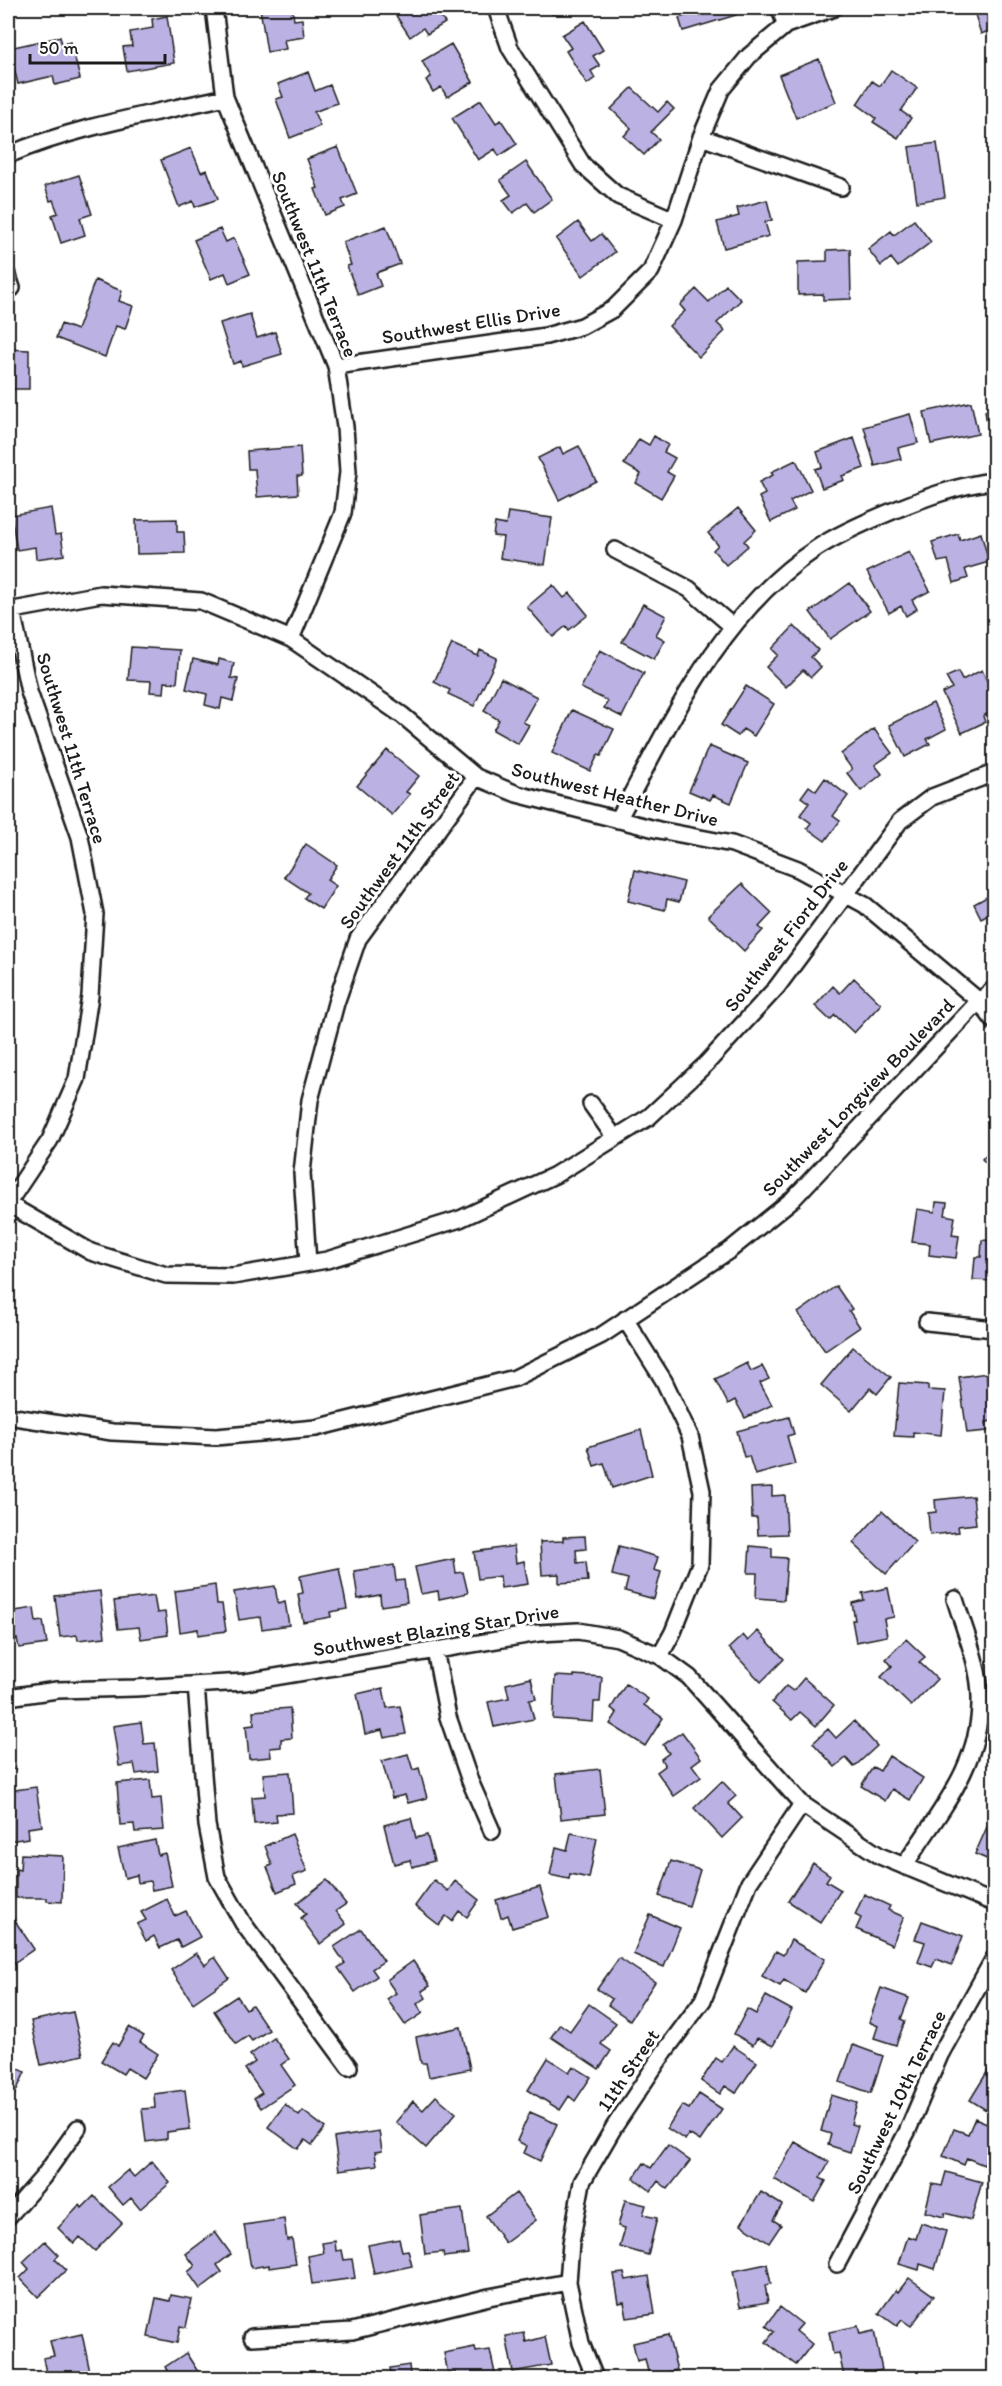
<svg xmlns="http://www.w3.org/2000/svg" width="1002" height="2386" viewBox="0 0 1002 2386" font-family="Itim,sans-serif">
	<rect width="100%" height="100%" fill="#fff"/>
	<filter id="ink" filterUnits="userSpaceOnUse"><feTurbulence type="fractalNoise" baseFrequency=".0167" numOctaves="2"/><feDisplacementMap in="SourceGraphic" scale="12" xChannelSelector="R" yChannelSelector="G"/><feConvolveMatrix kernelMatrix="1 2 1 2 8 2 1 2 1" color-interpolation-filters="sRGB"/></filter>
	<g filter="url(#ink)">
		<path fill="#bcb1e3" stroke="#1c1c1c" stroke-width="1.5" d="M260,8h32l2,12 8,-1 2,18 -20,3 2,9 -19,3z
			M391,8h44l10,15 -18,11 -4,-6 -13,9z
			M550,8h12l1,4 -11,2z
			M682,8h52l2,7 -53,16 -4,-13 6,-2z
			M973,8h21v21l-13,5z
			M167,16l7,47 -47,8 -4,-24 9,-1 -2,-14 23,-4 -1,-9z
			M585,21l18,29 -10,6 7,10 -9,5 4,7 -8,6 -21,-33 5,-3 -9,-13z
			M60,37l2,7 9,-2 9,37 -25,6 -2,-9 -35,8 -9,-36z
			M451,44l22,38 -26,15 -6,-10 -8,5 -7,-12 5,-3 -9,-16z
			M819,59l17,43 -40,16 -17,-43z
			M891,70l26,18 -16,23 10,7 -13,20 -25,-16 3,-4 -19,-14 15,-23 8,5z
			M308,72l7,19 15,-6 7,18 -23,9 6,14 -30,12 -14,-39 7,-2 -5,-13z
			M632,88l26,24 9,-10 7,7 -23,23 8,7 -15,16 -20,-19 7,-8 -20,-19z
			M481,100l15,23 5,-3 16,24 -18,12 -4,-7 -17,11 -26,-42z
			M937,143l8,54 -28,5 -8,-55z
			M338,147l19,47 -15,6 3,7 -20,8 -10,-26 3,-1 -11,-29z
			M191,148l10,24 6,-2 11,29 -23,8 -2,-6 -14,6 -18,-47z
			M526,162l26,37 -18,13 -7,-9 -14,10 -10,-13 8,-5 -11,-15z
			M79,175l13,39 -12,4 5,17 -24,8 -9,-28 6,-2 -5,-13 -3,1 -5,-15z
			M767,200l5,20 -7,2 4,14 -45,12 -7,-26 22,-6 -2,-8z
			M914,220l17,22 -33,25 -7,-9 -10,8 -13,-17 23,-18 3,4z
			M578,222l14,19 9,-7 14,18 -32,24 -27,-37z
			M386,226l14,38 -24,9 5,13 -23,9 -11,-29 4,-1 -8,-23z
			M220,229l6,13 8,-4 16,36 -21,9 -4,-10 -14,6 -17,-39z
			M850,249l1,50 -28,1v-6l-25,1v-33l29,-1v-11z
			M95,280l27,11 -3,10 14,5 -8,23 -9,-3 -11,31 -49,-19 5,-14 16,6z
			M726,285l15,15 -24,23 8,8 -26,26 -30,-31 16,-15 -5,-6 16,-16 13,13z
			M250,314l7,24 18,-6 7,22 -40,12 -1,-5 -8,3 -13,-41z
			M8,349l21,1v39h-21z
			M994,399v36l-5,1 -4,-25 9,-2 -2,-9z
			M971,402l7,32 -47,10 -7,-32z
			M910,414l8,29 -20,5 3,11 -26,7 -11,-39z
			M654,436l14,9 -4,7 11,6 -8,14 7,4 -13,22 -25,-15 5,-9 -17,-10 15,-25 10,6z
			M854,438l10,30 -22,8 2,4 -22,8 -7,-19 7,-2 -5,-15z
			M579,446l17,35 -37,19 -21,-42 22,-11 3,7z
			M300,447l2,29h-5l1,18 -41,3 -2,-28h-7l-1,-18z
			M796,460l15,30 -21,11 5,9 -24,12 -12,-25 6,-3 -6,-12 14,-7 -2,-3z
			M51,508l4,27 6,-1 3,21 -28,4 -1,-12 -18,3 -6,-35z
			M738,508l18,22 -12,11 4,5 -22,19 -13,-15 5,-5 -10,-12z
			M508,512l44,6 -7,47 -45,-7 3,-21 -10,-1 2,-13 11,2z
			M177,519v13h7l1,21 -48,1 -1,-34z
			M981,533l8,29 -24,7 3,9 -14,5 -6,-23 -10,2 -6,-20 26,-8 2,6z
			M909,552l21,39 -18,9 5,9 -11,7 -5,-10 -12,7 -22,-41z
			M850,583l20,28 -40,28 -20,-27z
			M553,585l11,13 6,-5 18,22 -19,15 -3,-4 -13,11 -26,-30z
			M643,604l23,12 -10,19 9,5 -11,19 -32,-17z
			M794,626l24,24 -7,7 10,10 -10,10 -8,-7 -17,17 -20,-20 12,-12 -6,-6z
			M452,644l26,12 2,-6 17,8 -23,48 -26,-12 2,-4 -16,-8z
			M131,647l49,3 -3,33 -12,-1 -1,11 -14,-1 1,-11 -23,-1z
			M600,650l44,23 -22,44 -18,-9 4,-7 -27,-13z
			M193,659l25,6 1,-6 15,4 -3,15 7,1 -5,22 -11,-3 -2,11 -15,-4 2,-11 -21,-5z
			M982,670l12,26v14l-11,6 2,6 -23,11 -20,-40 10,-5 -6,-11 12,-5 4,8z
			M501,678l36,19 -14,25 6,3 -11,19 -25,-14 6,-10 -15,-9z
			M746,686l28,18 -20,32 -11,-7 -5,7 -17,-11z
			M933,703l13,26 -19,10 3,5 -25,13 -16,-32z
			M572,710l42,19 -13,27 -3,-1 -8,16 -38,-18z
			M874,729l18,24 -17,12 7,9 -21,17 -14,-18 5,-4 -11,-15z
			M709,746l39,17 -17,40 -18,-8 -3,5 -21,-9z
			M387,750l32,26 -13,16 4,2 -18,21 -35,-29z
			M825,778l23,18 -15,20 7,5 -15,20 -18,-13 4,-5 -11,-8 9,-12 -8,-6 8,-11 7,5z
			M306,844l31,21 -10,15 9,6 -15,23 -17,-11 4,-5 -24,-16z
			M635,870l49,12 -5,20 -12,-3 -2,11 -37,-9z
			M742,884l30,29 -13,14 4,3 -19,21 -36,-35z
			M994,893v18l-13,7 -7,-14z
			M854,978l27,26 -27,29 -19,-18 -5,5 -15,-14 18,-20 7,7z
			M994,1146v21l-2,2 -10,-10z
			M936,1202l11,1 -2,12 10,2 -3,18 7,1 -3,22 -27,-3 1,-11 -18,-2 5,-33 18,3z
			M982,1240l12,1v40l-21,-1 2,-23h6z
			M836,1286l16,23 -3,2 11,16 -35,24 -27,-38z
			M853,1347l38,30 -14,17 -7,-6 -19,23 -30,-26z
			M747,1363l4,8 11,-5 7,13 -9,4 12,22 -27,13 -10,-18 -7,4 -13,-25z
			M987,1373v6l7,-2v44l-8,1 1,9 -20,2 -8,-56z
			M899,1383l29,2v5l17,1 -4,44 -28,-3v5l-19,-1z
			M789,1417l5,17 -7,2 8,28 -40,11 -6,-19 -5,1 -7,-26z
			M641,1430l11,45 -40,13 -8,-25 -10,3 -6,-19z
			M772,1487v9l13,-1 2,39 -29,1 -1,-17h-5l-1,-30z
			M973,1496l3,28 -18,2 1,6 -29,3 -2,-22 8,-1 -1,-12z
			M882,1511l33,31 -29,32 -33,-31z
			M585,1536l1,13 -10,1 1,13 9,-1 2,19 -29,2v-9l-17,1 -2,-33 23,-1v-4z
			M514,1546l2,17 8,-2 4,23 -27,4 -1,-12 -22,3 -4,-27z
			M619,1546l39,11 -4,13 7,2 -7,27 -29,-8 3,-12 -16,-4z
			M750,1546l22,2v9l15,1 -3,42 -28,-2 1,-25h-9z
			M454,1559l2,14 7,-1 5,21 -29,6 -1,-8 -17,3 -6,-27z
			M394,1565l2,16 8,-1 3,22 -26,4 -1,-11 -22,4 -4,-28z
			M339,1568l8,41 -17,3 1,5 -28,5 -5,-28 5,-1 -3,-17z
			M215,1585l2,19h5l4,27 -28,4v-6l-18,3 -5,-41z
			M275,1586l3,18 7,-2 4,23 -27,4 -2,-12 -21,3 -5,-28z
			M888,1588l6,29 -10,2 3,17 -31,6 -4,-22h3l-3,-17 12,-3 -2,-7z
			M100,1591l5,46 -27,3 -1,-5 -17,2 -5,-41z
			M154,1596l3,17 8,-1 3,23 -27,4 -2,-12 -21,2 -4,-28z
			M34,1608l2,14 7,-1 4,23 -28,4 -2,-9 -9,2v-29z
			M758,1631l26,28 -23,23 -32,-34 14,-13 5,6z
			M906,1639l19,18 -6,5 18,17 -26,27 -30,-29 11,-11 -6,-7z
			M574,1675l28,2 -2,25h-6l-1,20 -40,-3 2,-43 19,1z
			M531,1678l5,21 -7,1 5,19 -40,8 -6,-25 21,-4 -3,-14z
			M804,1678l30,27 -18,21 -16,-14 -8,8 -20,-18 14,-16 7,5z
			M626,1684l22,15 -4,6 19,13 -18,28 -35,-22 7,-11 -6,-5z
			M383,1688l4,20 13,-2 6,28 -22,4 -2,-8 -17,4 -8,-40z
			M290,1708l2,30 -11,1v8l-11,1 1,9 -22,2 -3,-33 8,-1 -1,-14z
			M854,1721l23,25 -23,21 -8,-9 -11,9 -22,-24 15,-14 8,9z
			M141,1722l3,22 11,-1 3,28 -22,3 -2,-10 -15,2 -6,-40z
			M8,1731l7,38 -7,1z
			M682,1732l19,26 -9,7 9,12 -27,19 -17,-24 8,-6 -4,-7 8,-6 -6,-8z
			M408,1754l5,16 6,-2 8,30 -19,5 -3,-8 -13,3 -10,-37z
			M889,1756l34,22 -13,22 -18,-11 -7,12 -24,-15 12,-19 7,4z
			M600,1769l5,45 -44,5 -5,-45z
			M290,1772l3,41 -17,1 1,8 -23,2 -2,-27 13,-1 -2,-22z
			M150,1780l2,19 9,-1 3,32 -29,2 -1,-8 -14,1 -3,-42z
			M722,1781l14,15 -8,7 14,15 -20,20 -28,-30z
			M36,1787l6,39 -14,2 1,10 -21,3v-50z
			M994,1811v51l-19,-8z
			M411,1818l5,20 11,-3 7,26 -22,6 -2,-7 -16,4 -10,-39z
			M571,1833l26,5 -8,40 -19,-4 -1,5 -19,-4 6,-28 11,3z
			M292,1834l15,37 -14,5 3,8 -19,8 -10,-25 5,-2 -7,-19z
			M155,1840l3,15 7,-2 7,33 -20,4 -2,-9 -12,2 -1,-8 -12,3 -7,-30z
			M21,1854l42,2 -1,46 -15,-1v-3h-31v-29l4,1z
			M671,1861l29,9 -11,36 -30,-10z
			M813,1863l17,12 -4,6 15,9 -21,32 -32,-21z
			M327,1880l19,24 -10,7 10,13 -26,20 -19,-26 5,-4 -9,-11z
			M434,1880l14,11 7,-10 24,19 -12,17 -8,-6 -7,10 -6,-5 -7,9 -24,-19z
			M540,1887l9,30 -37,11 -4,-13 -7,3 -5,-18z
			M864,1894l26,12 -2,4 16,7 -12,28 -36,-16 5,-11 -6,-3z
			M167,1899l8,17 11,-5 14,26 -19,10 -4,-7 -17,8 -6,-12 -8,5 -9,-17 9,-4 -5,-8z
			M11,1915l23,34 -26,18v-49z
			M650,1915l30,13 -16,39 -31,-13z
			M922,1921l41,15 -11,29 -16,-6 -4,8 -14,-5 7,-20 -10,-3z
			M361,1929l23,32 -12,8 5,7 -22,16 -17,-24 7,-5 -11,-16z
			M791,1940l34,19 -20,34 -21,-13 -4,6 -18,-10 14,-25 7,4z
			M196,1953l9,12 10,-8 14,21 -36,25 -22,-33z
			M619,1958l36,24 -25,38 -22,-15 4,-6 -15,-10z
			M413,1961l17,25 -8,5 4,7 -9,6 6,9 -18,12 -18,-26 9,-6 -9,-13z
			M881,1988l28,10 -8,21 4,2 -9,24 -22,-7 4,-12 -9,-4z
			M237,1996l9,13 6,-4 17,25 -17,11 -4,-5 -12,8 -22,-33z
			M766,1996l26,14 -19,36 -16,-8 -4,7 -19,-11 13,-25 9,5z
			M589,2004l27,19 -15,21 10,7 -12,18 -48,-32 9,-13 10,7z
			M73,2012l10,43 -42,10 -10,-44z
			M129,2027l15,9 -4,6 18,12 -15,24 -16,-10 -4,6 -22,-13 12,-19 5,4z
			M461,2027l9,42 -41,8 -3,-14h-5l-5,-26z
			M274,2038l15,21 -8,6 14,20 -34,23 -7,-10 8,-5 -17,-24 10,-7 -5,-7z
			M853,2045l30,11 -12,37 -31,-11z
			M733,2046l24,16 -21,31 -11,-7 -5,8 -19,-13 15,-23 6,4z
			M548,2058l21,14 4,-6 18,11 -16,24 -6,-5 -9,14 -32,-20z
			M994,2061v45l-3,-3 -5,7 -16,-10z
			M8,2063l17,9 -17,37z
			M185,2090l5,39 -23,3v7l-21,3 -4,-33 13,-1 -1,-14z
			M699,2094l23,15 -22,32 -11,-7 -4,6 -18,-12 15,-23 7,4z
			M831,2095l26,8 -6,21 7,2 -8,26 -22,-7 3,-11 -10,-3z
			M436,2096l20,17 -30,35 -30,-26 17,-21 10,9z
			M285,2104l14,12 4,-5 22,17 -13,17 -7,-5 -7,9 -30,-22z
			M530,2112l27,12 -17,37 -16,-8 3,-7 -10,-5z
			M975,2118l19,8v13l-10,26 -17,-7 -3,7 -21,-9 11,-27 14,5z
			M379,2131l3,20 -7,1 2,13 -38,5 -5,-32z
			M795,2142l34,20 -9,16 6,3 -12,21 -40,-23z
			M668,2145l22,16 -22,28 -10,-8 -7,10 -17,-13 10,-15 7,5z
			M152,2161l18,22 -30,26 -9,-11 -8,7 -15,-18 20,-17 6,7z
			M946,2172l36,10 -11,38 -26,-7 -1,4 -19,-5 7,-28 10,2z
			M761,2192l21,13 -9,15 8,5 -12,18 -28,-19z
			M516,2193l20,27 -31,23 -19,-27z
			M94,2196l28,27 -27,28 -15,-14 -6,7 -16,-16 22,-23 2,3z
			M625,2200l21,5 -3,10 14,3 -9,37 -28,-8 5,-19 -7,-2z
			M462,2209l6,45 -24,3 -1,-5 -18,2 -5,-39z
			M284,2219l3,21 5,-1 4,25 -27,4v-3l-18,3 -7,-43z
			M921,2223l25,8 -11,38 -15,-5 -1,6 -20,-6 9,-28 8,3z
			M215,2232l16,22 -14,11 5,7 -22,17 -12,-17 7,-6 -9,-12z
			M399,2239l3,12 6,-1 4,16 -38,8 -6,-29z
			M45,2241l14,14 -4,4 11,11 -28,27 -18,-19 9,-9 -6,-7z
			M335,2241l1,10 6,-1 2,10 8,-1 3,19 -43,6 -4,-28 16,-3 -2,-10z
			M767,2264l4,20 -6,1 3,17 -28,5 -7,-36z
			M624,2273l2,7 23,-4 6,38 -28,4 -3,-16 -5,1 -5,-29z
			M909,2278l25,18 -23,30 -9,-6 -5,6 -18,-13 17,-23 2,2z
			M171,2295l21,4 -6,28 -6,-1 -3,17 -29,-6 8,-39 14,3z
			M780,2307l22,17 -6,7 16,13 -16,21 -30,-23 8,-10 -8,-6z
			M858,2326l2,8 14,-3 8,39 -38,7 -5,-24 -6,1 -4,-22z
			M524,2333l2,9 19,-5 6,28 -38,7 -7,-36z
			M82,2334l8,38 -21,5v1h-22l-4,-20 11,-2 -4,-15z
			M668,2335l9,35 -28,6 -4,-17 -8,2 -4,-18z
			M475,2347l1,5 14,-2 6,28h-39l-1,-6 -8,2 -4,-21z
			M186,2353l16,25h-37l5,-3 -5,-8z
			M409,2365l1,10 22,-5 2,8h-42l-2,-10z
			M376,2371l2,7h-28v-2z"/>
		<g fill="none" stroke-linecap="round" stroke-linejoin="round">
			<defs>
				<path id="minor" d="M214,8l11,89 111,269 9,61 3,45 -5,41 -52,126
					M496,8l14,40 73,117 35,31 56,24
					M779,8l7,17
					M701,137l140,50
					M8,155c69,-29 144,-41 217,-58
					M8,276l4,12
					M336,366l210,-30 36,-10 31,-17 38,-38 23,-51 27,-83 20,-47 28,-34 37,-31 48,-17
					M615,550l74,39 43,37
					M8,611l93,-17 100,7 90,38 111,76 74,62 41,17 142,36 73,14 66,25 67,36 114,96 15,20
					M618,820c53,-99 103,-209 199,-272 23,-15 49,-26 73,-36 34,-14 68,-27 104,-31
					M591,1104l24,34
					M8,1203l42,-63 27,-61 13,-83 5,-82 -15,-77 -51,-145 -17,-82
					M8,1204l83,48 75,23 67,1 94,-16 133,-41 95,-44 94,-58 57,-53 71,-77 123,-166 32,-24 62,-24
					M308,1263l-6,-90 8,-73 26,-97 22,-64 118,-162
					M625,1319l39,62 26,55 12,55 -2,73 -27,68 -13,24
					M927,1322l67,7
					M8,1416l104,16 104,5 100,-9 199,-50 87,-43 128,-85 63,-51 186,-198 15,-12
					M435,1650l13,67 22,64 22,50
					M196,1685l11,140 10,52 26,46 106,144
					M8,1697l49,-7 78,-2 110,-6 294,-49 39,-2 40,7 42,18 29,21 113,127 78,52 114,47
					M904,1866c35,-54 78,-102 76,-169 0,-31 -16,-68 -25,-98
					M8,2217l35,-40 35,-49
					M837,2264l70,-132 33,-77 54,-97
					M252,2337l100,-6 137,-34 79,-15
					M595,2378l-14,-35 -13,-61 3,-39 11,-61 32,-55 51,-76 38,-51 46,-117 53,-79"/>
			</defs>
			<use href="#minor" stroke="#1c1c1c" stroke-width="20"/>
			<use href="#minor" stroke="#fff" stroke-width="15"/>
		</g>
	</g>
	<g text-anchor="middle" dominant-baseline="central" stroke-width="6" stroke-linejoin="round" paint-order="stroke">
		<g font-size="20" fill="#1c1c1c" stroke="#fff">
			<text transform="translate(315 264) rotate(68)">Southwest 11th Terrace</text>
			<text transform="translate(471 323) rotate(-9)">Southwest Ellis Drive</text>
			<text transform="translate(72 748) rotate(73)">Southwest 11th Terrace</text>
			<text transform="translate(615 794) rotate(14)">Southwest Heather Drive</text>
			<text transform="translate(399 850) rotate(-54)">Southwest 11th Street</text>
			<text transform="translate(786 935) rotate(-52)">Southwest Fiord Drive</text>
			<text transform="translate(858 1097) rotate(-46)">Southwest Longview Boulevard</text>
			<text transform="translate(436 1630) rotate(-9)">Southwest Blazing Star Drive</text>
			<text transform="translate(628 2070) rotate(-56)">11th Street</text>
			<text transform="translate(896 2102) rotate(-64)">Southwest 10th Terrace</text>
		</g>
	</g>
	<rect width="1002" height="2386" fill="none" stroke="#fff" stroke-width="30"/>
	<rect x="15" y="15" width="972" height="2356" fill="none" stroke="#1c1c1c" stroke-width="2" filter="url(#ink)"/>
	<path d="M30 54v9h135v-9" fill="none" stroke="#1c1c1c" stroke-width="3"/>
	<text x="39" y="54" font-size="18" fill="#1c1c1c" stroke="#ffffff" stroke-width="4.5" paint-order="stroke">50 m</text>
</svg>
